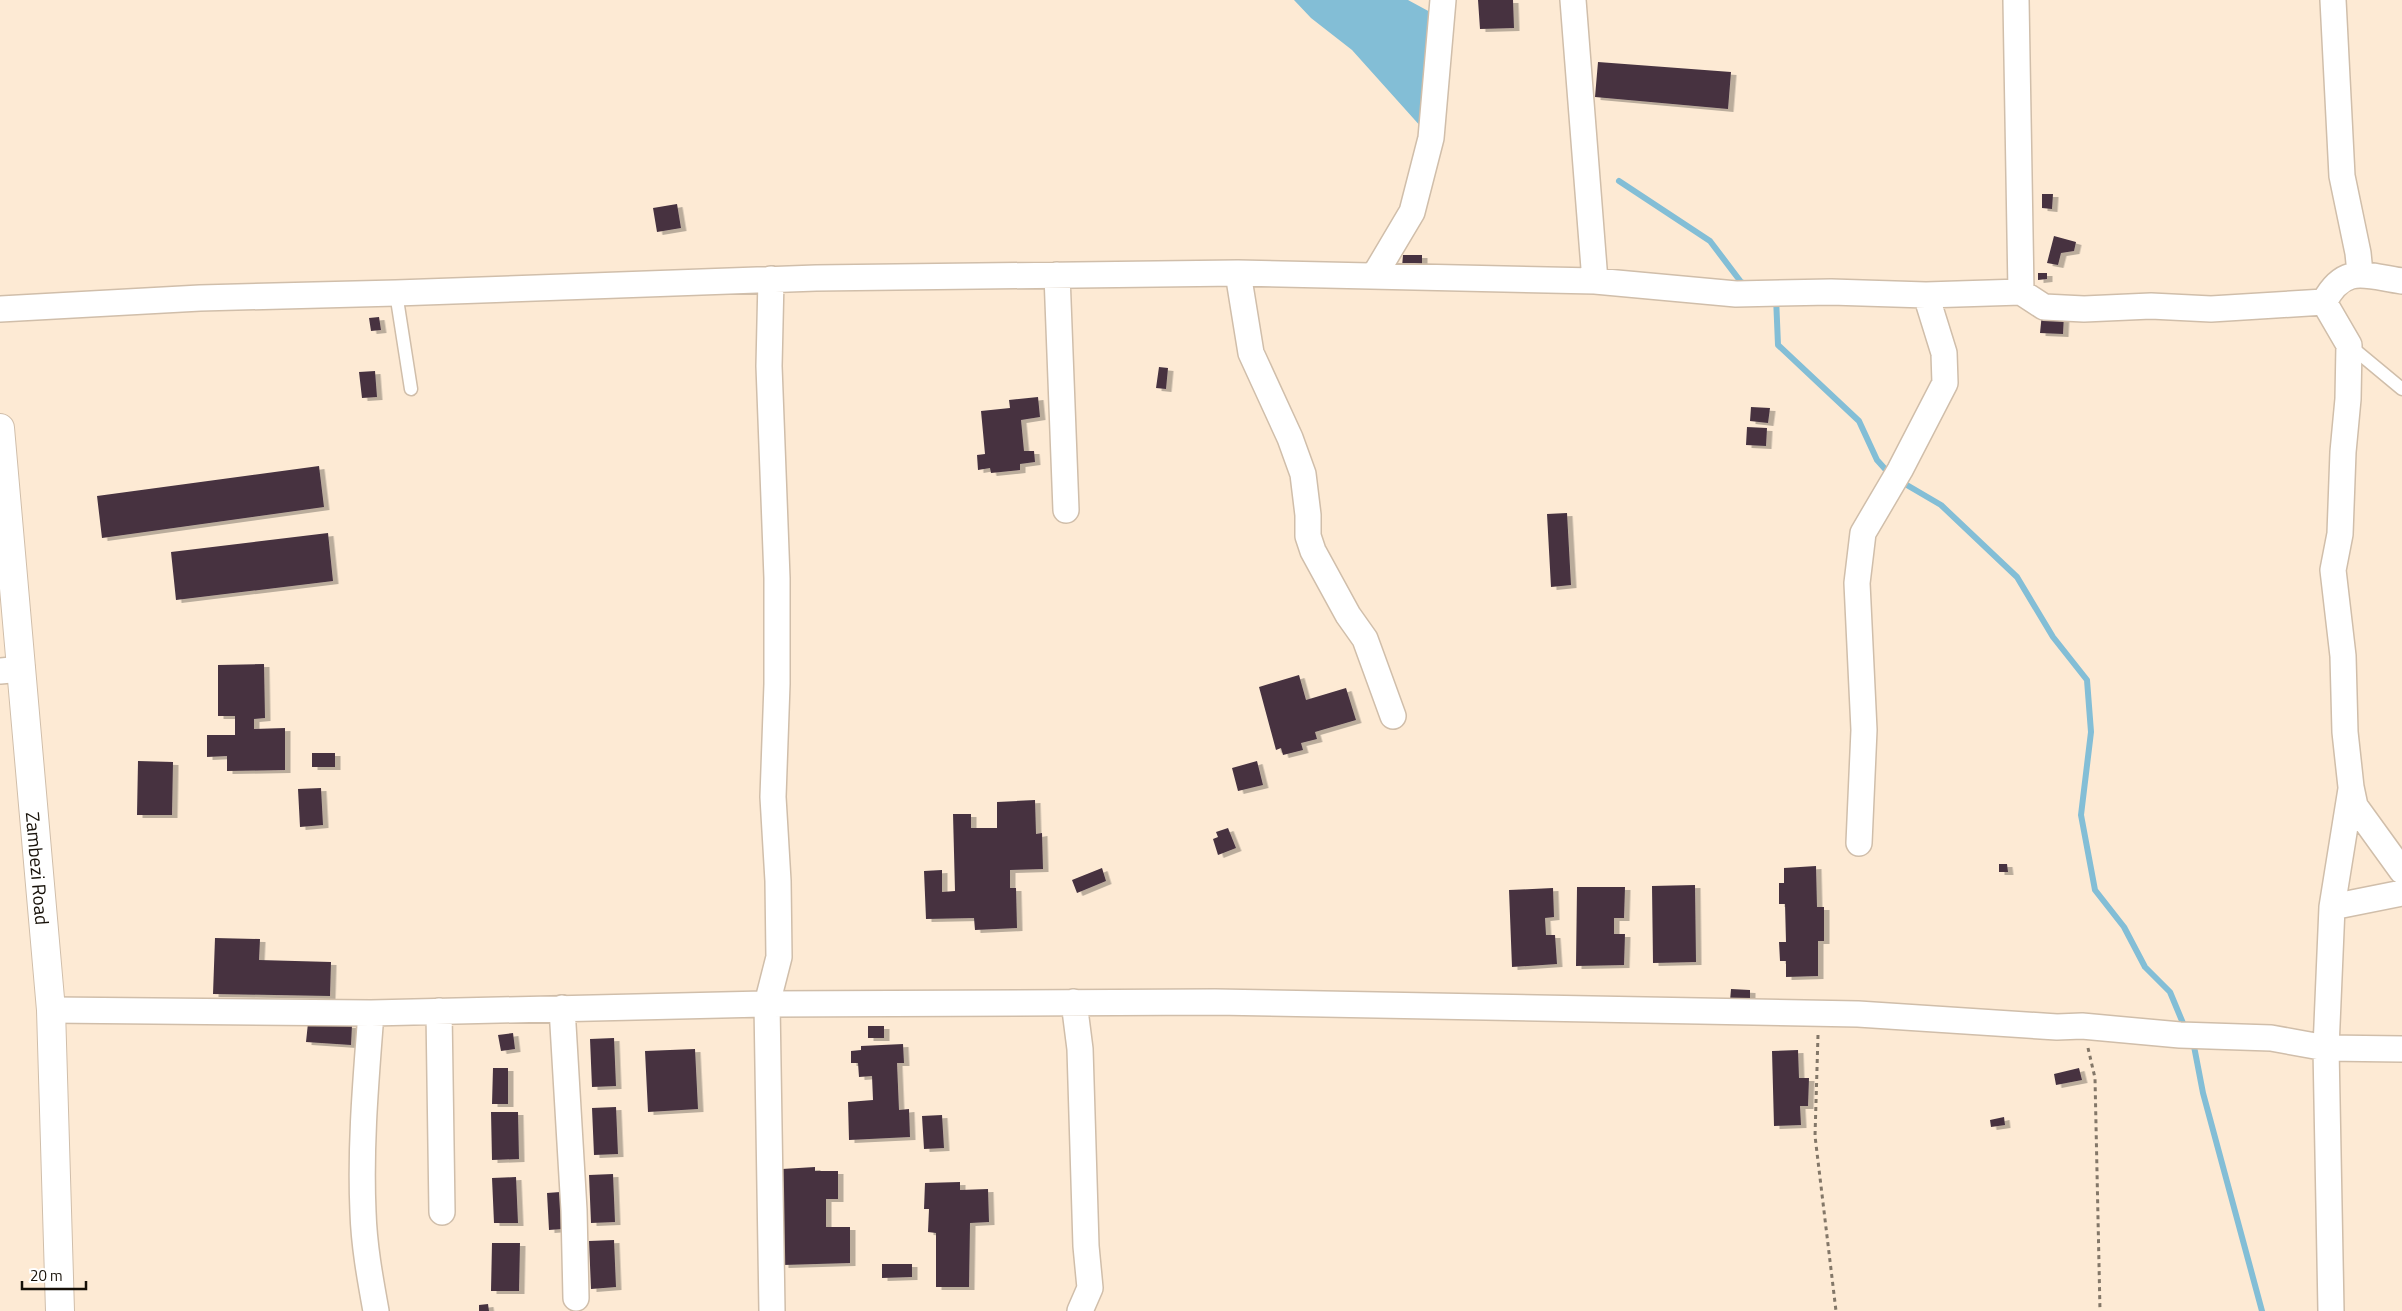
<svg xmlns="http://www.w3.org/2000/svg" width="2402" height="1311" viewBox="0 0 2402 1311" font-family="'Titillium Web',sans-serif">
	<defs>
		<filter id="shadow"><feDropShadow dx="5.5" dy="3" stdDeviation="0" flood-color="#0004"/></filter>
	</defs>
	<rect width="100%" height="100%" fill="#fdead4"/>
	<path fill="#83bed6" d="M1294,0h114l35,19 -12,119 -79,-88 -41,-32z"/>
	<g fill="none" stroke-linecap="round" stroke-linejoin="round">
		<path stroke="#83bed6" stroke-width="6" d="M1619,181l91,60 31,41 6,2
			M1776,297l2,48 81,76 18,39 9,10
			M1900,481l41,24 76,72 36,60 34,43 4,52 -10,83 14,75 29,37 21,40 25,25 15,36
			M2193,1041l10,52 59,218"/>
	</g>
	<path fill="#463341" filter="url(#shadow)" d="M1478,0h35l1,28 -34,1z
		M1598,62l133,10 -3,37 -133,-12z
		M2042,194h11l-1,15 -10,-1z
		M677,204l4,24 -24,4 -4,-24z
		M2054,236l22,6 -2,9 -13,2 -3,12 -11,-2z
		M1403,255h19v12h-20z
		M2038,273h9v6l-9,1z
		M2042,313l22,1 -1,20 -23,-1z
		M379,317l2,13 -10,1 -2,-13z
		M1159,367l9,1 -2,21 -10,-1z
		M375,371l2,26 -15,1 -3,-26z
		M1038,397l2,20 -19,3 3,31h10l1,11 -15,2v6l-29,3 -1,-5 -12,2 -1,-15 8,-1 -4,-43 29,-3 -1,-8z
		M1751,407l19,1 -2,15 -18,-2z
		M1747,427l20,1 -1,18 -20,-1z
		M319,466l5,41 -222,31 -5,-42z
		M1567,513l4,72 -20,2 -4,-73z
		M328,533l5,48 -157,19 -5,-48z
		M264,664l1,54 -11,1v10l31,-1v42l-58,1v-15l-20,1v-22h28v-19h-17v-51z
		M1299,675l7,25 40,-12 10,32 -41,12 2,7 -16,4 2,7 -20,5 -2,-7 -5,2 -17,-63z
		M312,753h23v14h-23z
		M138,761l35,1 -1,53h-35z
		M1257,761l6,24 -25,6 -6,-23z
		M321,788l2,37 -23,2 -2,-38z
		M1035,800l1,34 6,-1 1,36 -33,1v18h6l1,40 -42,2 -1,-12 -48,1 -2,-48 18,-1v22l13,-1 -2,-77h18v14h26v-26z
		M1228,828l8,20 -18,7 -5,-16 5,-2 -2,-5z
		M1999,864h8l1,8h-9z
		M1816,866l1,41h7v34h-6v35l-32,1v-16h-6l-1,-19h7l-1,-38h-6v-21h5v-15z
		M1102,868l4,13 -29,12 -5,-13z
		M1695,885l1,77 -43,1 -1,-77z
		M1577,887h48l-1,31h-10v16h11l-1,31 -48,1z
		M1553,888l1,29 -9,1 1,17h9l2,29 -45,3 -3,-77z
		M215,938l45,1 -1,21 72,2 -1,34 -117,-2z
		M1731,989l19,1v13l-20,-2z
		M308,1023l44,2 -1,20 -45,-3z
		M868,1026h16v12h-16z
		M513,1033l2,16 -14,2 -3,-16z
		M614,1038l2,48 -24,1 -2,-48z
		M903,1044l1,19h-7l2,47 10,-1 1,28 -61,3 -1,-38 25,-2 -1,-24 -13,1 -1,-14h-7v-12l10,-1v-4z
		M695,1049l3,60 -50,3 -3,-61z
		M1798,1050l1,28h10l-1,28h-8l1,19 -27,1 -2,-75z
		M493,1068h15v36h-16z
		M2079,1068l3,12 -26,5 -2,-11z
		M616,1107l2,47 -24,1 -2,-47z
		M491,1112h27l1,47 -27,1z
		M942,1115l2,33 -20,1 -2,-33z
		M2004,1117l1,8 -14,2 -1,-7z
		M815,1167v4h23v28h-12v28h24v36l-67,2 -1,-96z
		M613,1174l2,48 -24,1 -2,-48z
		M516,1177l2,46h-24l-2,-45z
		M960,1182v8l28,-1 1,33 -19,1 -1,64h-33v-54l-8,-1 1,-23h-5l1,-26z
		M560,1192l2,37 -13,1 -2,-37z
		M614,1240l2,47 -25,2 -2,-48z
		M492,1243h28l-1,48h-28z
		M882,1264h30v13l-30,1z
		M488,1304l1,7h-10v-6z"/>
	<g fill="none" stroke-linecap="round" stroke-linejoin="round">
		<defs>
			<path id="service" d="M396,293l15,96
				M2349,345l53,44"/>
			<path id="minor" d="M1573,0l22,281
				M2016,0l5,292
				M2333,0l9,176 16,77 2,20
				M1238,273l13,80 39,85 13,36 5,41v21l5,15 35,64 17,24 28,77
				M1057,275l9,235
				M1374,276l38,-64 19,-74 12,-138
				M771,279l-2,87 8,212v106l-4,113 5,84 1,76 -12,47 5,307
				M2324,302l25,43 -1,54 -5,53 -3,82 -7,36 10,86 2,76 6,55 4,19 47,65
				M2324,302c21,-39 42,-26 78,-21
				M0,309l200,-11 196,-5 420,-15 422,-5 357,8 141,13 95,-2 95,3 95,-3 23,15 40,2 67,-3 60,3 113,-7
				M0,671l22,-2
				M1859,843l5,-113 -7,-147 6,-50 37,-63 45,-87 -1,-30 -18,-58
				M2332,907l70,-14
				M1074,1002l6,47 6,197 4,42 -10,23
				M562,1008l12,202 2,88
				M51,1010l320,3 396,-9 448,-2 643,12 199,13 25,-1 98,9 91,3 55,10 76,1
				M439,1011l3,201
				M371,1013c-5,66 -11,132 -8,199 1,33 7,66 13,99
				M2331,1311l-5,-263 6,-141 19,-118"/>
			<g id="secondary">
				<path id="s1" d="M0,428l51,582 9,301"/>
			</g>
		</defs>
		<use href="#service" stroke="#d0beaa" stroke-width="15"/>
		<use href="#minor" stroke="#d0beaa" stroke-width="28"/>
		<use href="#secondary" stroke="#d0beaa" stroke-width="30"/>
		<path stroke="#837768" stroke-width="3" stroke-dasharray="4 4" stroke-linecap="butt" d="M1818,1035l-3,101 21,175
			M2088,1048l7,30 5,233"/>
		<use href="#service" stroke="#fff" stroke-width="12"/>
		<use href="#minor" stroke="#fff" stroke-width="25"/>
		<use href="#secondary" stroke="#fff" stroke-width="28"/>
	</g>
	<g text-anchor="middle" dominant-baseline="central" stroke-width="5" stroke-linejoin="round" paint-order="stroke">
		<g font-size="19" fill="#161008" stroke="#fff">
			<text stroke="none"><textPath href="#s1" startOffset="442">Zambezi Road</textPath></text>
		</g>
	</g>
	<path d="M22 1281v8h64v-8" fill="none" stroke="#161008" stroke-width="2.5"/>
	<text x="30" y="1281" font-size="15" fill="#161008" stroke="#ffffff" stroke-width="4" paint-order="stroke">20 m</text>
</svg>
